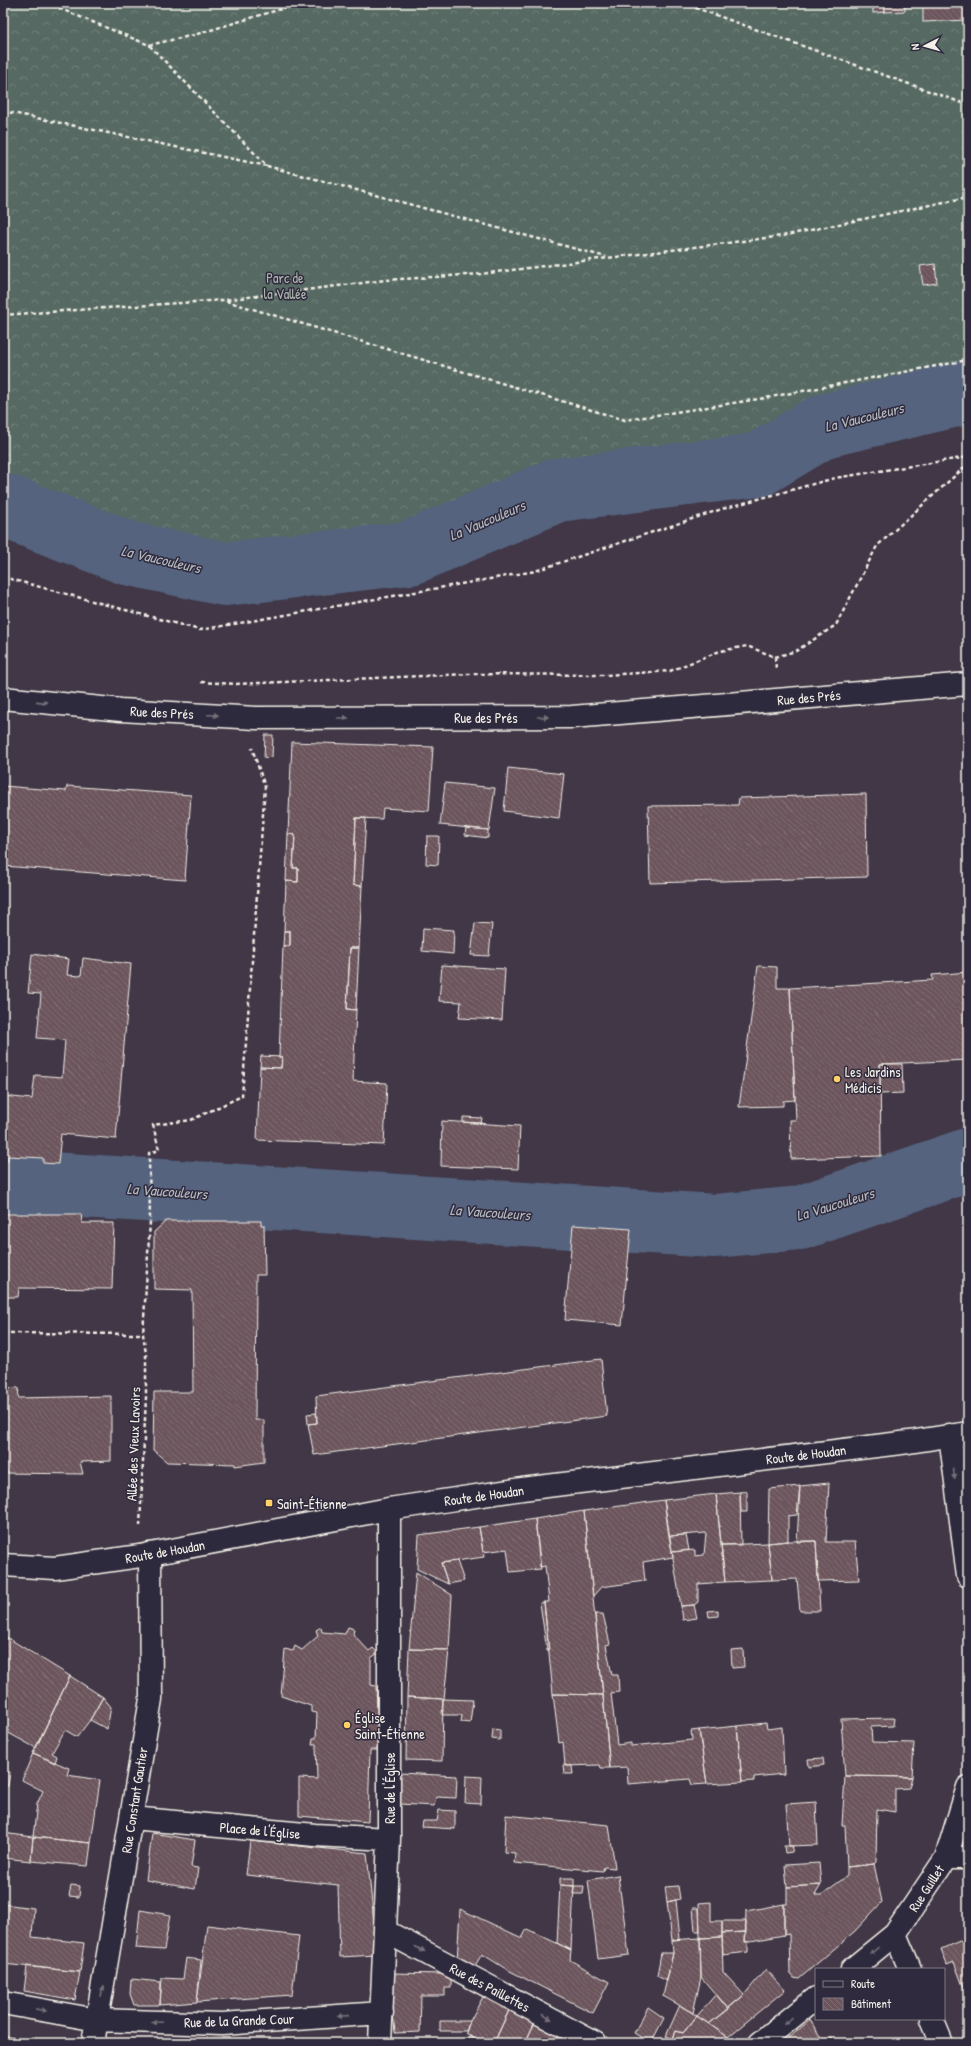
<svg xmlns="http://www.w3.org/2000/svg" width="971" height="2046" viewBox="0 0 971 2046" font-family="'Patrick Hand',sans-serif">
	<defs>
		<pattern id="forest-crowns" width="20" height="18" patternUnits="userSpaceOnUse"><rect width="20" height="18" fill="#566a64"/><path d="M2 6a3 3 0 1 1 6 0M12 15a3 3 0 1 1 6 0" fill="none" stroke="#6f807a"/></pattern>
		<pattern id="building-back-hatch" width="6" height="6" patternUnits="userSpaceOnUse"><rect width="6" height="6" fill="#6c555d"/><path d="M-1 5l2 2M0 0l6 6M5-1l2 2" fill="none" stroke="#826e74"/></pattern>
	</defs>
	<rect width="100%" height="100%" fill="#413747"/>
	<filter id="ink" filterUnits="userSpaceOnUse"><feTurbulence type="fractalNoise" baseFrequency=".025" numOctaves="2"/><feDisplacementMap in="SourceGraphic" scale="8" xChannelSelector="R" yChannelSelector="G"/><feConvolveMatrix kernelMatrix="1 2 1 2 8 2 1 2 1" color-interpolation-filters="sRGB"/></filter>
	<g filter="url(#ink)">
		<path fill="url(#forest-crowns)" stroke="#a5aea6" d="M3,3h965v414l-306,75 -392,85 -267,-56z"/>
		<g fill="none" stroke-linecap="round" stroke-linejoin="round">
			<path stroke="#55647f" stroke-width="64" d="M3,505l124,48 98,21 185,-21 147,-63 201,-25 65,-39 145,-34
				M3,1181l712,45 85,-8 168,-58"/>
		</g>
		<path fill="url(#building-back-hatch)" stroke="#f4f1e8" d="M873,3h11l1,9 -12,1z
			M884,3h21v8l-20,1z
			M968,3v17l-45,2v-18z
			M935,264l2,19 -14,2 -3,-19z
			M265,735h8l-1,22 -8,1z
			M292,742l141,5 -4,64 -46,-3 -1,11 -26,-1 -3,67 9,1 -3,62h-9l-3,61 9,1 -3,71 34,2 -3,62 -127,-5 3,-73 21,1 1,-11h-3l4,-111h7v-15h-6l2,-50 12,1v-14h-5l2,-33 -7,-1z
			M508,768l56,6 -5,44 -55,-7z
			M445,783l50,5 -6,42 -49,-5z
			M3,786l63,5 1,-5 124,9 -6,85 -182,-14z
			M866,794l1,83 -217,6 -2,-77 90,-1 1,-7z
			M356,818h10l-4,68 -9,-1z
			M466,828l22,2v8l-23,-3z
			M288,834l7,1 -2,33h5v14l-12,-1z
			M427,836h12l-1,29 -12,-1z
			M475,923l17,1 -3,32 -18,-1z
			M423,928l31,2 -1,24 -31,-3z
			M284,931h6v15h-7z
			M350,948h9l-3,62 -9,-1z
			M32,954l37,5 -2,16 14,1 2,-18 48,6 -15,175 -55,-5 -3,30 -15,-1v-5l-35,-2v5l-5,-1v-64l29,3 3,-24 27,2 3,-37 -28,-2 4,-44 -13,-1z
			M442,965l63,4 -3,51 -43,-2 2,-16 -22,-1z
			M758,966l19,1v21h13l5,112 -12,1v5l-44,1z
			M968,972v88l-88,4 1,92 -90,3 -1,-39h6l-6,-132 143,-8 -1,-5z
			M261,1056l21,1 -1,11 -21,-1z
			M880,1064h22l1,29 -23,1z
			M463,1117l19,1 -1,5 -18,-1z
			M442,1121l78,5 -2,43 -77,-3z
			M3,1214h78l1,9h32l-2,66 -93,-1 -1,9h-15z
			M166,1221h95v4h3l1,50h-9l-1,145h9v42l-29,4v-2l-68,-2 -14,-12 1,-58h39l-1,-102 -38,-1v-57z
			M573,1225l58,4 -9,96 -57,-5z
			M601,1359l6,57 -293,39 -6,-31 9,-1 -1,-27z
			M3,1387l16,1 -1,10 93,-2v65l-31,1 3,12 -80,-1z
			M316,1413l1,10 -9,1 -1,-10z
			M829,1483l-3,59h29l4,38 -41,1 -2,-40 -19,1 3,-56z
			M800,1486l-3,29 -9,1v25l-20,2 1,-54z
			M747,1491v21h-6l-1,-20z
			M740,1492l1,53h-20l-5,-51z
			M716,1494l9,88 -27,2v18l-4,3 -13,1 -9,-54 23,-2v6l9,-1 2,-22 -37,3 -5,-36z
			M664,1500l9,57 -30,5 2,19 -44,6 -8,9 -9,-85z
			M584,1511l19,184 -50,-1 -9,-92h5l-4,-36 -5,1 -5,-48z
			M535,1519l6,50 -31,3 -3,-23 -24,3 -4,-25z
			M479,1527l5,30 -43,6 7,21 -31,-15 2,-34z
			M686,1535l3,15 -17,2 -3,-16z
			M788,1541h28l4,70h-20l-3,-32 -25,1 -4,-37z
			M768,1543l4,37 -47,2 -4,-37z
			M457,1561l7,20 -16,3 -7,-21z
			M416,1572l36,23 -3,55 -40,-1z
			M544,1602l5,49h-2l-7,-48z
			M694,1605l3,13 -14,2 -2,-14z
			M718,1610v6l-9,1 -1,-6z
			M595,1614h8l7,30 -4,1 6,30h6l1,17 -8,1 6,52 14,-2v3l61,-6 -1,-9 8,-1 8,54 -15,1 -2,-6 -62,5 -1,-17 -17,1z
			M321,1627l1,5 23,2 3,-7 6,2 -1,5 16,17 4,-3 5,5 -7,5v27l5,1 3,64h-9l-2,72 -69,-6v-38l18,1 -1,-35h-4l1,-6h3l1,-25 -6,-1v-6l-30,-10 4,-47 8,2 2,-5 7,4 16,-14 -2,-6z
			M3,1635l67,41 -34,72 -33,-18z
			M409,1649l40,1 -5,49 -37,-2z
			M743,1649l1,18 -12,1 -1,-18z
			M70,1676l33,21 -13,23 -13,17 -12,-7 -13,23 5,3 -2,7 -22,-10z
			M553,1694l50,1 7,73h-9l-1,-3 -35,1 -2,-24 -4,1z
			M103,1697l8,10 -4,22 -17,-9z
			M407,1697l36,2 -1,62 -36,-1z
			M443,1699l30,1 -3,23 -9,-1 1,-7h-20z
			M894,1718l-1,8 -22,1 1,15 42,1 -2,34 -67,-1 -4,-57z
			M766,1723l1,6 15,-2 2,47 -30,3v4l-12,1 -5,-56z
			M737,1726l5,56 -35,2 -8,-54z
			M493,1729l7,1v10l-8,-1z
			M33,1753l36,15 -2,7 33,5 -9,63 -58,-6 4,-33 6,-13 -21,-11z
			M823,1758l1,7 -15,2 -1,-8z
			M563,1765l9,1 1,8h-9z
			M3,1771l7,1 -2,14h-5z
			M400,1773l57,3 -1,22 -20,-1 -2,9 -34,-2z
			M466,1776l16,1 -1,27 -16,-1z
			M845,1776l67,1 -3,11 -14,1v23l-18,-3 -1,53 -2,2 -27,3 -2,-42h-3z
			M816,1802l2,43 -29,1 -3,-42z
			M439,1810l16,1v18l-33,-2 1,-6h14z
			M506,1815l103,10 6,43 -11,-1 -1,4 -89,-8 1,-10 -11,-1z
			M3,1833l30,4 -2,24 -28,-3z
			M152,1833l43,7 -4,27 7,1 -3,21 -49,-9z
			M33,1837l58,6 -3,23 -57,-5z
			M250,1841l117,12 10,102 -37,2 -2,-72 -92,-10z
			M784,1846h9l-1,6 -7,1z
			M819,1863l2,22 -34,2 -2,-22z
			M874,1864l8,38 -27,29 -56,48 -5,-1 -4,-5 -1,-39 -5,1v-31h3v-17l34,-2 -6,10h6l26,-19v-9z
			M618,1875l11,80 -31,4 -10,-79z
			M560,1878h14v8l-14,-1z
			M71,1885l9,1 -1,11 -10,-1z
			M560,1885l14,1 -3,64 -14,-7z
			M574,1886h10l-1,8h-10z
			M678,1886l2,13 -13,3 -2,-15z
			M676,1900l4,39 -8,1 -5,-38z
			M711,1902v19h11v16l-22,1 -1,-35z
			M3,1904l31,4 -2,29 52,6 -4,29 -77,-8z
			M784,1904v31l-39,7 1,-31z
			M693,1908h6l1,23h-5z
			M460,1909l62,29 5,-9 44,21 -1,10 39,22 -16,31 -87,-44 -24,-15 -9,15 -16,-7z
			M140,1910l30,5 -6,35 -28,-2z
			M722,1921h24v11l-24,1z
			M207,1925l92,11 -7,59 -95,7z
			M746,1932l-1,10h3v10l-25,3 -1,-22z
			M722,1937l1,35 21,23 -16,14 -27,-32 -1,-39z
			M700,1938l1,39 -8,36 -30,-17 10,-43 -1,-13z
			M962,1940l6,12v47l-14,-37 -7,3 -6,-16z
			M661,1953h12l-6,28 -10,-5z
			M186,1958l15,2 -4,42 -37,3 2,-27 21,1z
			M27,1966l53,6 -5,28 -51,-9z
			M766,1969l19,21 -57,47 -19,-13 35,-29z
			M389,1973l57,1 5,2v12h-6v8h-24l-1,36 -25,1z
			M131,1979l30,3 -1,23h-26l-4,-11z
			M716,1994l12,15 -19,15 -12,-8z
			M484,1995l26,13 -16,35h-14l-14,-10 4,-12z
			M680,2005l17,11 -14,17 -7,-2 -3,8 -7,-3z
			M648,2007l16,11 -13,25 -17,-10z
			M510,2008l25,14 -10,21h-31z
			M697,2016l31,21 -7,6h-50l5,-12 7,2z
			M810,2020l14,23h-41z
			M440,2021h30l-4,10h-26z
			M535,2022l28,15 -3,6h-35z
			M3,2036l25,4 -1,3h-24z
			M470,2036l10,7h-13z
			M563,2037l5,3 -1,3h-7z
			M831,2038l3,5h-10l-1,-1z"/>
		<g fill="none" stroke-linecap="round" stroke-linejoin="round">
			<defs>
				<path id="street" d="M3,698l118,12 135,8 316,-1 396,-33
					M950,1435l18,141
					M132,1818l183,17 74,4
					M946,1858h22
					M385,1931l210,112
					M895,1934l15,35
					M852,1969l43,-35 51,-76 22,-71
					M3,2003l94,17 125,4 160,-11
					M932,2019l10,24
					M93,2043l58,-344 -1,-145
					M380,2043l9,-204v-330
					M760,2043l56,-45"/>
				<path id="secondary" d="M3,1565l52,3 85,-12 249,-47 133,-20 387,-47 59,-9"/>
			</defs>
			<use href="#street" stroke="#f4f1e8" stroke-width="25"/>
			<use href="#secondary" stroke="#f4f1e8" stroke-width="25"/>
			<path stroke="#f4f1e8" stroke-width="2.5" stroke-dasharray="4 3" stroke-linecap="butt" d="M46,3l103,42 118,121 339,91
				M682,3l286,102
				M149,45l45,-10 107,-32
				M3,111l264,55
				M965,198l3,17
				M226,301l399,119 140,-22 203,-38
				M3,315l221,-15 162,-20 95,-6 301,-38 186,-39
				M3,577l197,53 335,-59 187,-62 113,-31 133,-21
				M775,657l21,-6 40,-26 41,-79 91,-82
				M201,682l35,2 233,-10 137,1 64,-4 50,-20 27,-5 28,11 1,12
				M3,1333l140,1
				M140,1526l6,-129v-43l-3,-20 7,-112 -1,-69 10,-3 -6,-25 38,-5 51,-24 23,-309 -13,-39"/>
			<use href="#street" stroke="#2f2a3d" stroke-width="22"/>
			<use href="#secondary" stroke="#2f2a3d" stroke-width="22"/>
		</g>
		<defs><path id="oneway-solid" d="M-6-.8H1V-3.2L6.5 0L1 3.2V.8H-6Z"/></defs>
		<g fill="#747079">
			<use href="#oneway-solid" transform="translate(42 702) rotate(6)"/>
			<use href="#oneway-solid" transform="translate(213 715) rotate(3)"/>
			<use href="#oneway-solid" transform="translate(543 717)"/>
			<use href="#oneway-solid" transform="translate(343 718)"/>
			<use href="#oneway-solid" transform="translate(954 1474) rotate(82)"/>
			<use href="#oneway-solid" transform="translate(420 1949) rotate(28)"/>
			<use href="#oneway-solid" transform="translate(874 1951) rotate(141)"/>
			<use href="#oneway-solid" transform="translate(102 1991) rotate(-80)"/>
			<use href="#oneway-solid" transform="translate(41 2010) rotate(11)"/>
			<use href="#oneway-solid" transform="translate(343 2016) rotate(176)"/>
			<use href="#oneway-solid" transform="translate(547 2017) rotate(28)"/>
			<use href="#oneway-solid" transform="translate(788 2021) rotate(141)"/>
			<use href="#oneway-solid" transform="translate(157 2022) rotate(-178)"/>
		</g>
	</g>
	<g fill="#ffd166" stroke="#2f2a3d" stroke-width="1.5">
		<circle cx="837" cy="1079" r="4"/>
		<rect x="265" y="1499" width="8" height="8" rx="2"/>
		<circle cx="347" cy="1725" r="4"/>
	</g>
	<g text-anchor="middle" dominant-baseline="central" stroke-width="3" stroke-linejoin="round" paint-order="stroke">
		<g font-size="14" fill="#adb4ad" stroke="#2f2a3d">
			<text x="285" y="277">Parc de<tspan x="285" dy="16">la Vallée</tspan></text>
		</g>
		<g font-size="14" fill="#f4f1e8" stroke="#2f2a3d">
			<text transform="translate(809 697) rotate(-5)">Rue des Prés</text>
			<text transform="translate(162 712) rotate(3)">Rue des Prés</text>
			<text x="486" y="717">Rue des Prés</text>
			<text transform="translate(133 1444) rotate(-88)">Allée des Vieux Lavoirs</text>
			<text transform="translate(806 1454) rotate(-7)">Route de Houdan</text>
			<text transform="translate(484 1495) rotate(-8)">Route de Houdan</text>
			<text transform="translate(165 1551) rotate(-10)">Route de Houdan</text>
			<text transform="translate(389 1788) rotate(-90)">Rue de l'Église</text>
			<text transform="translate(134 1800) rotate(-81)">Rue Constant Gautier</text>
			<text transform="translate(260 1830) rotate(5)">Place de l'Église</text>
			<text transform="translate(926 1888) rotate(-57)">Rue Guillet</text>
			<text transform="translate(490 1987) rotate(28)">Rue des Paillettes</text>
			<text transform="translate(239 2020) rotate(-2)">Rue de la Grande Cour</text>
		</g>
		<g font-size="14" fill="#f4f1e8" stroke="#2f2a3d" text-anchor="start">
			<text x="845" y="1071">Les Jardins<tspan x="845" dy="16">Médicis</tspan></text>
			<text x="277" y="1503">Saint-Étienne</text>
			<text x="355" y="1717">Église<tspan x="355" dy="16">Saint-Étienne</tspan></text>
		</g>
		<g font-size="15" font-style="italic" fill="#b4b9be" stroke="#2f2a3d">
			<text transform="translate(864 417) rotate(-14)">La Vaucouleurs</text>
			<text transform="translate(487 520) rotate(-23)">La Vaucouleurs</text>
			<text transform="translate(161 559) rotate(13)">La Vaucouleurs</text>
			<text transform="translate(167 1191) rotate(4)">La Vaucouleurs</text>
			<text transform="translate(835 1204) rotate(-17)">La Vaucouleurs</text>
			<text transform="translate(490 1212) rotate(4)">La Vaucouleurs</text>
		</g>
	</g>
	<rect width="971" height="2046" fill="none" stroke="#2f2a3d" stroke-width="16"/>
	<rect x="8" y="8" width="955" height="2030" fill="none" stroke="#f4f1e8" stroke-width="1.5" filter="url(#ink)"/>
	<rect x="815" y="1968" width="130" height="52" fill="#2f2a3d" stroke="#7e7a81"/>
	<rect x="823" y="1981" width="20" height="6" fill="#2f2a3d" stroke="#7e7a81"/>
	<text x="851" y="1988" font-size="12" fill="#f4f1e8">Route</text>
	<rect x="823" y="1998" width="20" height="12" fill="url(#building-back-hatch)" stroke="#7e7a81"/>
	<text x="851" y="2008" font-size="12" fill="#f4f1e8">Bâtiment</text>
	<g transform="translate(925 46) rotate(264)" stroke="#2f2a3d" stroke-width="3" paint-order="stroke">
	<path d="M0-3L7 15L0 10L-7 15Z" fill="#f4f1e8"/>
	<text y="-6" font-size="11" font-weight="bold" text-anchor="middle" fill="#f4f1e8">N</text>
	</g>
</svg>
